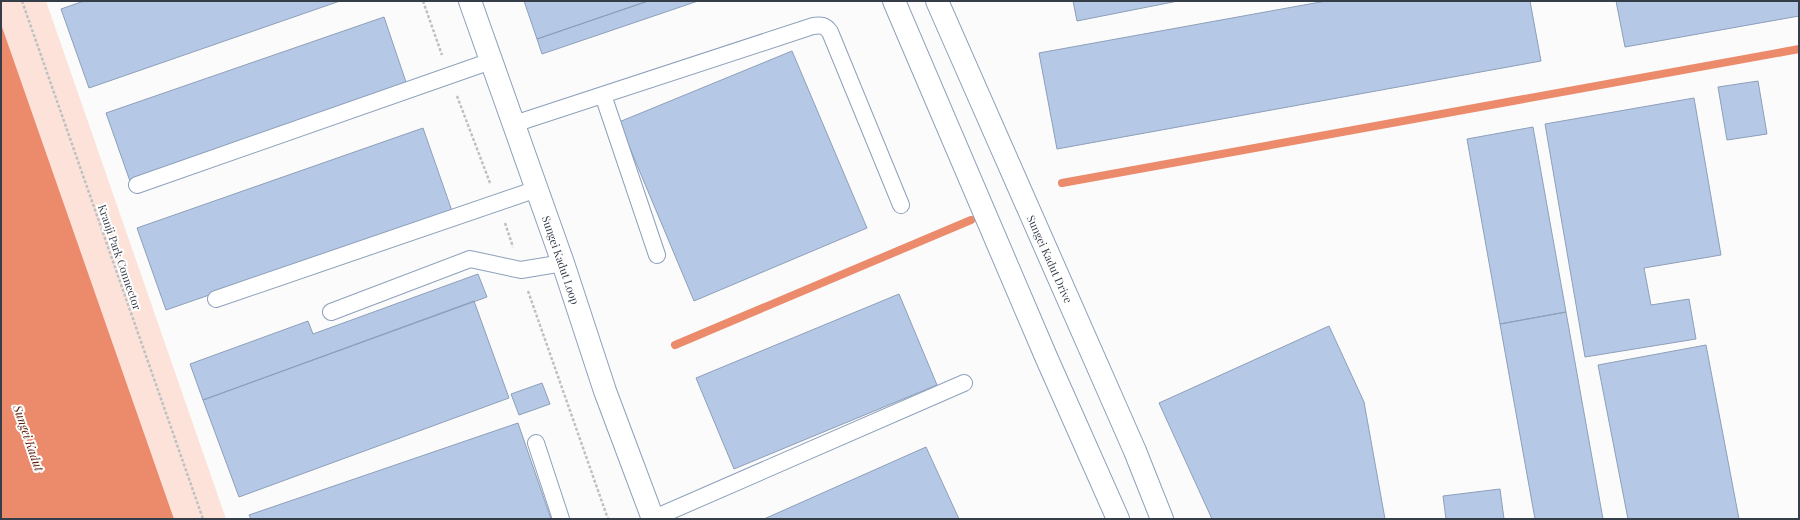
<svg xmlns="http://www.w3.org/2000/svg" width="1800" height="520" viewBox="0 0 1800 520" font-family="'Playfair Display',serif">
	<rect width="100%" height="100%" fill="#fbfbfb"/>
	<path fill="#fce2d9" d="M1,1h45l180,518h-52l-173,-495z"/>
	<path fill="#ec8a6c" d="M1,24l173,495h-173z"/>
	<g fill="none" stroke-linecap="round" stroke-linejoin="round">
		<path stroke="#ec8a6c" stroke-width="8" d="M1062,183l737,-134
			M675,345l296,-125"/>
	</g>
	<path fill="#b5c8e5" stroke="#8d9fba" d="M84,1h256l-251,87 -28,-79z
		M524,1h124l-111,38z
		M648,1h50l-156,53 -5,-15z
		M1073,1h105l-101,20z
		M1326,1h204l11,60 -484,88 -18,-96z
		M1616,1h183v15l-174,31z
		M384,17l24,71 -277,96 -25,-71z
		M792,51l75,177 -173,73 -75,-179z
		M1758,81l9,53 -40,6 -9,-53z
		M1694,98l27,157 -77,13 7,37 38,-6 7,40 -111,18 -40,-233z
		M1533,127l33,185 -66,12 -33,-185z
		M423,128l29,83 -286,99 -29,-82z
		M478,274l9,23 -284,103 -13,-36 118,-43 5,13z
		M899,294l38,91 -203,84 -38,-91z
		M474,301l35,97 -270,99 -36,-97z
		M1566,312l37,207h-68l-35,-195z
		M1329,326l35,76 21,117h-173l-53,-116z
		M1706,345l33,174h-111l-30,-154z
		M542,383l8,21 -31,11 -8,-21z
		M518,423l33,96h-300l-2,-4z
		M926,447l33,72h-195z
		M1500,489l4,30h-58l-3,-23z"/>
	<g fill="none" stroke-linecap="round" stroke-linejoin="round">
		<defs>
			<path id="service" d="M603,95l54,160
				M514,124l299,-98c8,-1 12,-1 17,6l71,173
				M137,185l354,-124
				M216,299l321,-110
				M331,312l139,-53 51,11 42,-7
				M536,443l25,76
				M652,519l312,-136"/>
			<path id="minor" d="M470,1l93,262 42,128 48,128"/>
			<path id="secondary" d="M894,1l153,358 71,160
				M937,1l198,450 27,68"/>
		</defs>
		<use href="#service" stroke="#8da0bb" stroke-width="18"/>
		<use href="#minor" stroke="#8da0bb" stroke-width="24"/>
		<use href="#secondary" stroke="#8da0bb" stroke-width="24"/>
		<path stroke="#bec1c4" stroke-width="2.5" stroke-dasharray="3 2" stroke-linecap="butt" d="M22,1l181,518
			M423,1l19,54
			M457,96l33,87
			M505,223l8,24
			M528,291l80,228"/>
		<use href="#service" stroke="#fff" stroke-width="16"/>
		<use href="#minor" stroke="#fff" stroke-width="22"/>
		<use href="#secondary" stroke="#fff" stroke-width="22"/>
	</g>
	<g text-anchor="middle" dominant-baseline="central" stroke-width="4" stroke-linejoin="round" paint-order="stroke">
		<g font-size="11" fill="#353d49" stroke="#fff">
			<text transform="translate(120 257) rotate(71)">Kranji Park Connector</text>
			<text transform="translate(1050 259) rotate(66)">Sungei Kadut Drive</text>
			<text transform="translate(561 260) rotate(71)">Sungei Kadut Loop</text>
		</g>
		<g font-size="12" font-style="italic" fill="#5f220d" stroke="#fff">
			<text transform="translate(29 438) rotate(71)">Sungei Kadut</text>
		</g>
	</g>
	<rect width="1800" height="520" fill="none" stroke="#353d49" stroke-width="4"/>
</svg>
